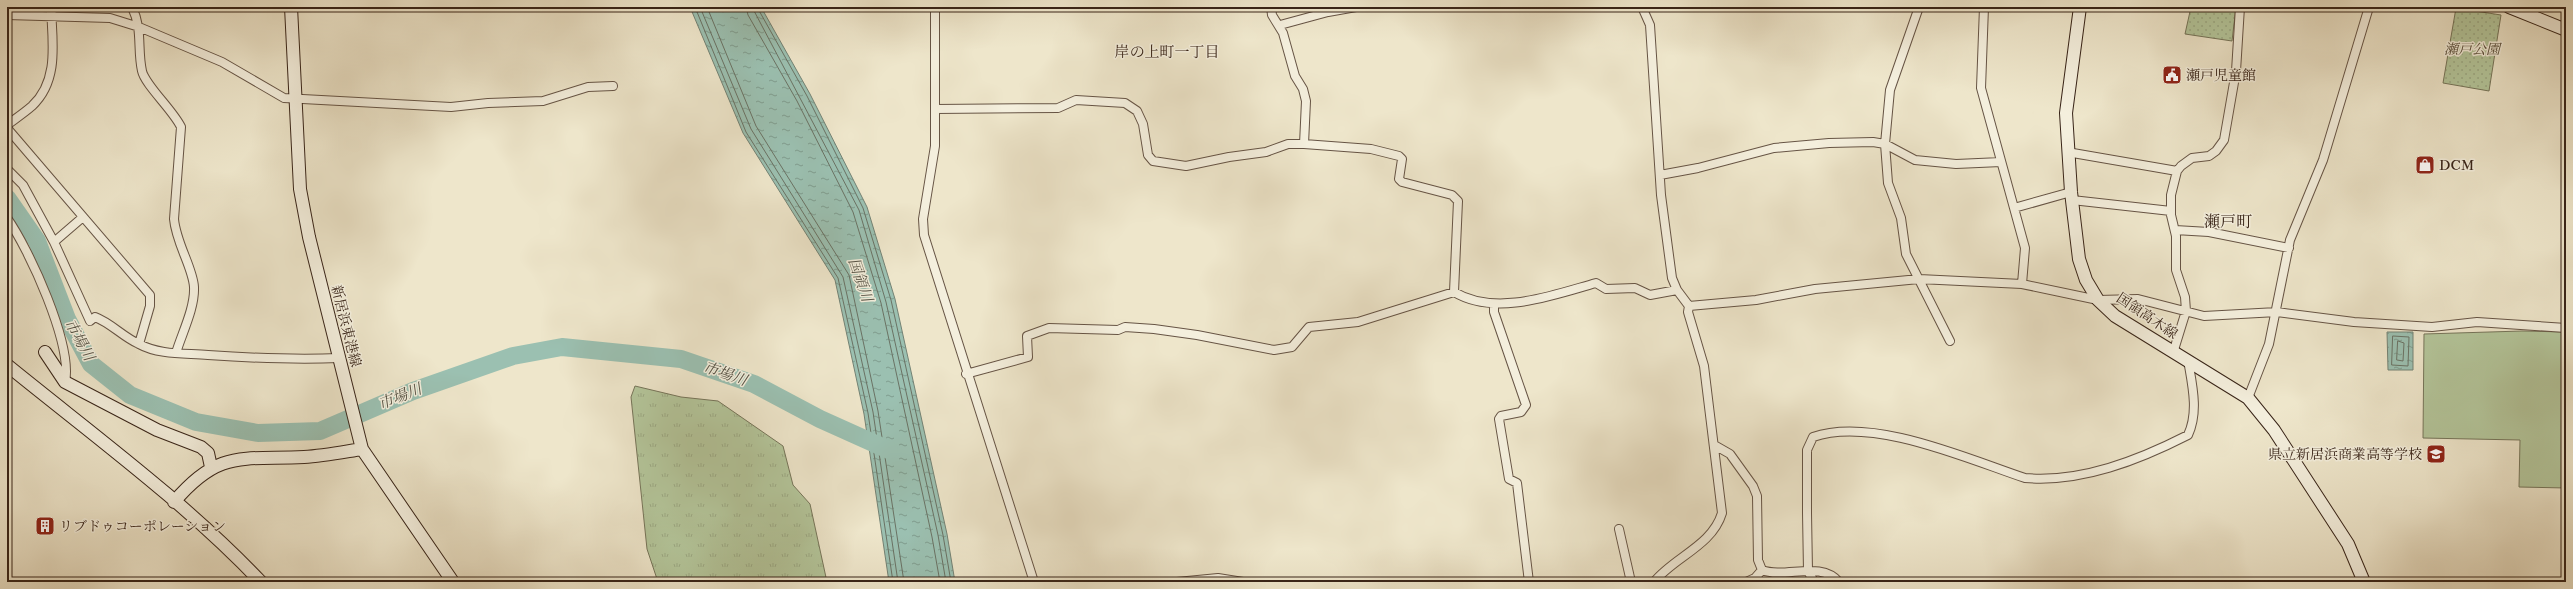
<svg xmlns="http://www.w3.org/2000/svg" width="2573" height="589" viewBox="0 0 2573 589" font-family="'IM FELL Double Pica','Noto Serif JP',serif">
	<defs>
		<pattern id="grass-tufts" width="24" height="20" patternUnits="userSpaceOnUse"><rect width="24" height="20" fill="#b4c69b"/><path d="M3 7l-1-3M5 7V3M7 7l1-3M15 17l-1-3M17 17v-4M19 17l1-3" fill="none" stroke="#9caa85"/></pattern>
		<pattern id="park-dots" width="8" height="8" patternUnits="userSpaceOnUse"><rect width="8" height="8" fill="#b4c69b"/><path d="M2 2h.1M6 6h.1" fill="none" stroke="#9caa85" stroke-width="1.8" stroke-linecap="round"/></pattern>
		<pattern id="water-ripples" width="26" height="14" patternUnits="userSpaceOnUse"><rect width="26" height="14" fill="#9bc0b1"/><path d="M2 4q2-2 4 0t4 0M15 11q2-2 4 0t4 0" fill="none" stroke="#7f9c8f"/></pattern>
	</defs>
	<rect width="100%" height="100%" fill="#eee6cb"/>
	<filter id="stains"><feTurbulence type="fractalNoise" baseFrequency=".005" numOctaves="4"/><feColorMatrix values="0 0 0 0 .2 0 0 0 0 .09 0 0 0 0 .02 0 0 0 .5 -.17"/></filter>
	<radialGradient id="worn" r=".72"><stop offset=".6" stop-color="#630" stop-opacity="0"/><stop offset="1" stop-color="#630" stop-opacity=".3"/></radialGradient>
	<path fill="url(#grass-tufts)" stroke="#76755a" d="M635,386l46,11 37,4 65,45 10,39 17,19 17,78h-169l-11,-33 -16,-152z"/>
	<path fill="url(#park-dots)" stroke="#76755a" d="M2191,7h45l-4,34 -47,-7z
		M2456,8l45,7 -12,76 -46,-8z"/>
	<path fill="#b4c69b" stroke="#76755a" d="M2522,331l44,1v156l-47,-1 1,-47 -97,-2 1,-104z"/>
	<path fill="url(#water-ripples)" stroke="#738274" d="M690,7h71l49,87 57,113 28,92 52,235 8,48h-66l-25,-168 -29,-134 -92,-147z
		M2387,332h26v38h-25z"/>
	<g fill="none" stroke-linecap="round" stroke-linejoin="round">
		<path stroke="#6a7264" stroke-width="1" d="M695,7l51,125 92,146 30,135 25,169
			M700,7l51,122 92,148 30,135 25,170
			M707,7l49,119 93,149 29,136 26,171
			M746,7l2,8 49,86 56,111 28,91 51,234 8,45
			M752,7l107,203 27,92 52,233 8,47
			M757,7l50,89 56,112 28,92 52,235 8,47
			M2393,336l16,1 -1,29 -16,-1z
			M2398,341l6,2 -1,18 -6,-1z"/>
		<path stroke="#9bc0b1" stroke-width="18" d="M7,198l30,43 30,78 24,45 39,31 66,27 62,11 62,-2 93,-40 100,-35 49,-9 119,12 73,25 66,35 69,31"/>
		<defs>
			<path id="street" d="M132,7c11,23 5,41 10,64 3,14 31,39 39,56l-7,92c2,24 19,49 20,68 1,21 -12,46 -18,66
				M935,7v139l-12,73 1,16 110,347
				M1271,7l1,8 11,18 12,43 8,13 3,12 -2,43
				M1642,7l8,18 11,170 11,83 5,12 12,16 -1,6 16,54 18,147c-10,33 -48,44 -68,69
				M1919,7l-29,83 -5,54 3,39 13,35 5,36 44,87
				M1984,7l-3,81 44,160 -3,36
				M7,15l103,3 29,9 83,35 62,36 167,9 37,-4 55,-2 45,-14 25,-1
				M1280,25l48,-13 28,-5
				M935,109l123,-1 18,-8 49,3 12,8 6,13 5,31 5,6 33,5 43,-9 37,-5 22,-8h16l67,5 28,7 3,3 -3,20 3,3 50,13 6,6 -4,91
				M7,125c8,-6 17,-12 25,-19 28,-26 20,-66 19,-99
				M7,128l143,167v11l-11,38c20,11 46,9 69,11 44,3 86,5 131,3
				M2067,152l110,19
				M7,169l16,16 31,57
				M1660,175l38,-7 76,-20 55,-5 44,-1 12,2 30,16 41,4 45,-2
				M2072,200l99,11
				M2014,208l57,-16
				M83,217l-29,25 36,79 5,-4c16,6 28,20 44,27
				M7,218c22,31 66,127 58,164
				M2175,230l34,2 80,16
				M1494,304v8l32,93 -5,7 -20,4 -2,3 10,60 8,4 12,99
				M1689,306l67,-6 59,-11 104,-10 103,5 76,16 40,-1 66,17 73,-4 77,10 78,5 45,-5 89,6
				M2173,353l13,-42 -1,-14 -9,-27v-34l-5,-21v-20l6,-24 4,-5 11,-8 17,-2 7,-5 8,-11 12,-69 4,-64
				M966,374l62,-17 -1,-21 22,-8 69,2 7,-3 29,2 43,6 77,15 18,-3 17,-20 49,-5 96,-30c42,25 99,3 142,-9l10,6 29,-1 15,7 27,-5
				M2248,398l21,-54 21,-104 33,-80 46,-153
				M1716,446l14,8 23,32 4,10 1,64 4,10
				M1619,529l12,53
				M1177,582l41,-4 25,4
				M1746,582l9,-4 7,-8c23,9 59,-10 77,12
				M1814,582l-6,-11 -1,-58v-63l6,-13c59,-21 155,22 212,41 56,5 114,-18 163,-43 11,-23 4,-51 0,-75"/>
			<path id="secondary" d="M291,7l9,182 9,48 53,212 91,133
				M2080,7l-14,106 5,79 8,67 7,21 12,20 17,16 133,82 26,32 74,114 16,38
				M2509,7l57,23
				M45,352l20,30 92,48 44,17 7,6 3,14
				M7,365c86,70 178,137 254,217
				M174,502c45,-53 68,-42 130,-45 19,-1 39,-5 58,-8"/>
		</defs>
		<use href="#street" stroke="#665445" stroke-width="10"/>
		<use href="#secondary" stroke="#382418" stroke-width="14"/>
		<use href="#street" stroke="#f4efdd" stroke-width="8"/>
		<use href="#secondary" stroke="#f4efdd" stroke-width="12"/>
	</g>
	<defs>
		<symbol id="civic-square" viewBox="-11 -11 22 22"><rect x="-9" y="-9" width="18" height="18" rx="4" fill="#8f2418" stroke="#f4efdd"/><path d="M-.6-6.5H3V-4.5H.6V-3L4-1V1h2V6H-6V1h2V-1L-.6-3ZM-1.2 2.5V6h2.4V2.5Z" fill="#fff"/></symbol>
		<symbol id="shop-square" viewBox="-11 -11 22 22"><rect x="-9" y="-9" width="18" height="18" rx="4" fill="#8f2418" stroke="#f4efdd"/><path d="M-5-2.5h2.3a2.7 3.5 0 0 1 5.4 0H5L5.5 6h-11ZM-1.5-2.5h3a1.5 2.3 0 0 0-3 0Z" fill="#fff"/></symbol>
		<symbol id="school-square" viewBox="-11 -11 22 22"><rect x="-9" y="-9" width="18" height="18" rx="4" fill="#8f2418" stroke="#f4efdd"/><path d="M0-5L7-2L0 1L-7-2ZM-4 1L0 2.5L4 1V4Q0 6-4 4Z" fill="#fff"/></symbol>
		<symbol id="building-square" viewBox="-11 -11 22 22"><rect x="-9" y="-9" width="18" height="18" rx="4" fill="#8f2418" stroke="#f4efdd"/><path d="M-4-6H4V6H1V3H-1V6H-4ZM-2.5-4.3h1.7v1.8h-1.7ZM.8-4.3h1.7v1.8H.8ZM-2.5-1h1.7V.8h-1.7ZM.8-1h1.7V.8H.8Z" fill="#fff"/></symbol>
	</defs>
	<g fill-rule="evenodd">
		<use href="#civic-square" x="2161" y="64" width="22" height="22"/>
		<use href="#shop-square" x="2414" y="154" width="22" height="22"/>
		<use href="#school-square" x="2425" y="443" width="22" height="22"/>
		<use href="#building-square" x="34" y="515" width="22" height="22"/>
	</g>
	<g text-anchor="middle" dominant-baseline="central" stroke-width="3" stroke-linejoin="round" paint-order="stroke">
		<g font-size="14" font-style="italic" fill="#574c39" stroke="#f4efdd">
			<text x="2472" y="49">瀬戸公園</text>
		</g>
		<g font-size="14" fill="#382418" stroke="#f4efdd" text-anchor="start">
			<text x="2186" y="75">瀬戸児童館</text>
			<text x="2439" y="165">DCM</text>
			<text x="2422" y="454" text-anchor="end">県立新居浜商業高等学校</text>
			<text x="59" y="526">リブドゥコーポレーション</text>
		</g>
		<g font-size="14" fill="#382418" stroke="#f4efdd">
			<text transform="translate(2147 316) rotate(34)">国領高木線</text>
			<text transform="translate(346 326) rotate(76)">新居浜東港線</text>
		</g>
		<g font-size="15" fill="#382418" stroke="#f4efdd">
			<text x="1167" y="52">岸の上町一丁目</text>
		</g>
		<g font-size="15" font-style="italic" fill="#565346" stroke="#f4efdd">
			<text transform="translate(860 280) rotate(71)">国領川</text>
			<text transform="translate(79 340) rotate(61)">市場川</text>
			<text transform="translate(725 374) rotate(19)">市場川</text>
			<text transform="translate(400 397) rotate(-22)">市場川</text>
		</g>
		<g font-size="16" fill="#382418" stroke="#f4efdd">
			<text x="2228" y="222">瀬戸町</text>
		</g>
	</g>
	<rect width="2573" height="589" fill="none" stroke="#eee6cb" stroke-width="24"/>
	<rect x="8" y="8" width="2557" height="573" fill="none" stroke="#382418" stroke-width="2"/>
	<rect x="12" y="12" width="2549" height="565" fill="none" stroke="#382418"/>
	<rect width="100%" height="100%" filter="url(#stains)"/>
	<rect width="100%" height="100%" fill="url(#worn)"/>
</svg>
